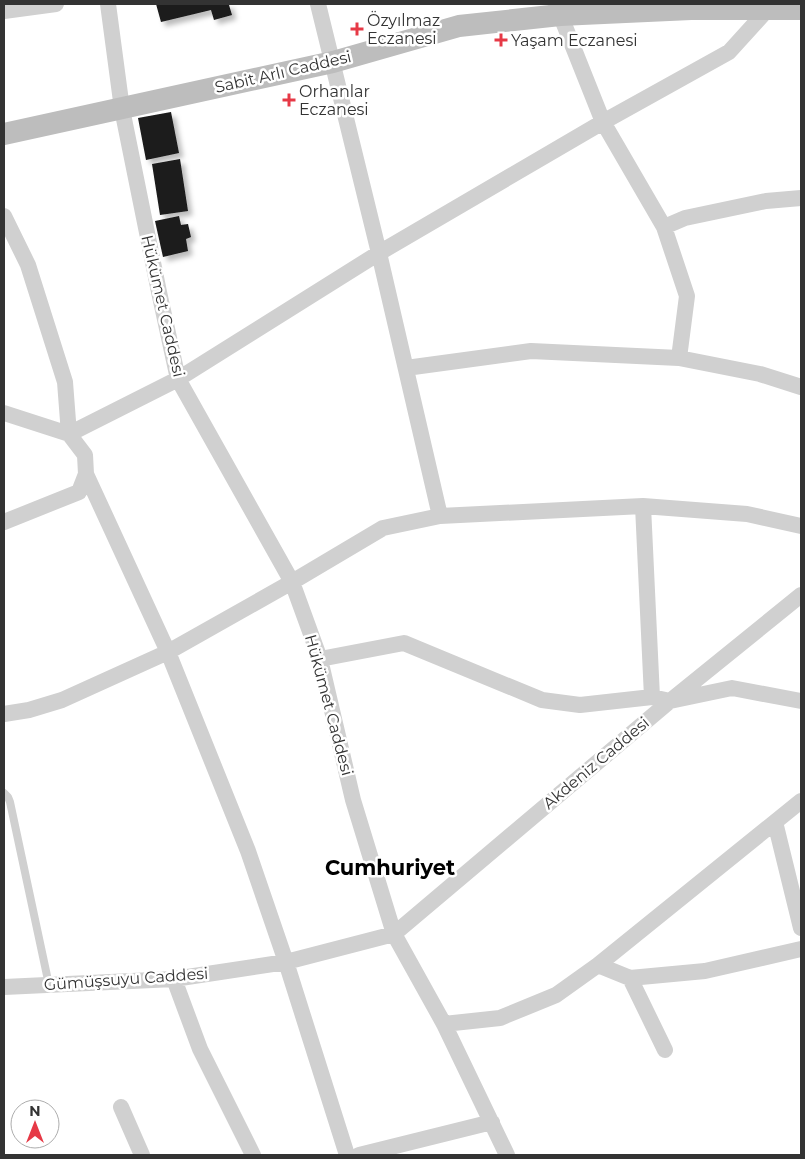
<svg xmlns="http://www.w3.org/2000/svg" width="805" height="1159" viewBox="0 0 805 1159" font-family="Montserrat,sans-serif">
	<defs>
		<filter id="shadow"><feDropShadow dx="4.5" dy="4.5" stdDeviation="2.5" flood-color="#0004"/></filter>
	</defs>
	<rect width="100%" height="100%" fill="#fff"/>
	<path fill="#1a1a1a" filter="url(#shadow)" d="M156,4h77l-4,1 3,10 -18,5 -3,-10 -50,12z
		M171,112l8,41 -33,7 -8,-42z
		M180,159l8,52 -28,4 -8,-51z
		M179,216l2,9 7,-1 3,13 -5,2 2,12 -25,6 -8,-36z"/>
	<g fill="none" stroke-linecap="round" stroke-linejoin="round">
		<path stroke="#d0d0d0" stroke-width="8" d="M4,793l4,4 2,5 39,183"/>
		<path stroke="#d0d0d0" stroke-width="16" d="M108,4l14,105 37,183 19,87 114,203 28,77 33,141 41,134 50,90 63,131
			M318,4l61,249 61,263
			M556,4l47,118 61,105 23,69 -8,62
			M4,11l52,-7
			M4,216l24,49 37,117 4,52 109,-55 201,-126 224,-131 126,-70 39,-43
			M664,227l21,-9 81,-17 35,-3
			M406,368l125,-17 148,7 81,16 41,13
			M4,413l65,21 16,21 1,19 -7,18 -75,30
			M86,474l82,178 80,199 38,111 61,193
			M643,506l9,191
			M320,659l84,-16 138,57 38,5 72,-8 18,4 62,-13 69,13
			M4,714l25,-4 33,-10 106,-48 124,-70 91,-54 57,-12 203,-10 104,8 54,12
			M775,822l26,106
			M598,965l32,13 75,-7 96,-22
			M630,978l35,72
			M174,979l26,70 53,106
			M4,987l170,-8 112,-17 108,-28 276,-233 131,-106
			M444,1024l56,-6 56,-23 42,-30 203,-164
			M121,1107l21,48
			M359,1155l133,-33"/>
		<path stroke="#bdbdbd" stroke-width="22" d="M4,134l329,-72 126,-36 101,-11 131,-6h110"/>
	</g>
	<g fill="#e63946" stroke="#fff" stroke-width="2">
		<path d="M354.5 21.5h5v5h5v5h-5v5h-5v-5h-5v-5h5z"/>
		<path d="M498.5 32.5h5v5h5v5h-5v5h-5v-5h-5v-5h5z"/>
		<path d="M286.5 92.5h5v5h5v5h-5v5h-5v-5h-5v-5h5z"/>
	</g>
	<g text-anchor="middle" dominant-baseline="central" stroke-width="5" stroke-linejoin="round" paint-order="stroke">
		<g font-size="16" fill="#333" stroke="#fff" text-anchor="start">
			<text x="367" y="20">Özyılmaz<tspan x="367" dy="18">Eczanesi</tspan></text>
			<text x="511" y="40">Yaşam Eczanesi</text>
			<text x="299" y="91">Orhanlar<tspan x="299" dy="18">Eczanesi</tspan></text>
		</g>
		<g font-size="16" fill="#333" stroke="#fff">
			<text transform="translate(283 72) rotate(-13)">Sabit Arlı Caddesi</text>
			<text transform="translate(163 306) rotate(77)">Hükümet Caddesi</text>
			<text transform="translate(329 705) rotate(75)">Hükümet Caddesi</text>
			<text transform="translate(596 763) rotate(-40)">Akdeniz Caddesi</text>
			<text transform="translate(126 979) rotate(-4)">Gümüşsuyu Caddesi</text>
		</g>
		<g font-size="21" font-weight="bold" fill="#000" stroke="#fff">
			<text x="390" y="867">Cumhuriyet</text>
		</g>
	</g>
	<rect width="805" height="1159" fill="none" stroke="#333333" stroke-width="10"/>
	<g transform="translate(35 1124)"><circle r="24" fill="#ffffff" stroke="#adadad"/>
	<path d="M0-4L9 19L0 12L-9 19Z" fill="#e63946"/>
	<text y="-8" font-size="14" font-weight="bold" text-anchor="middle" fill="#333333">N</text>
	</g>
</svg>
